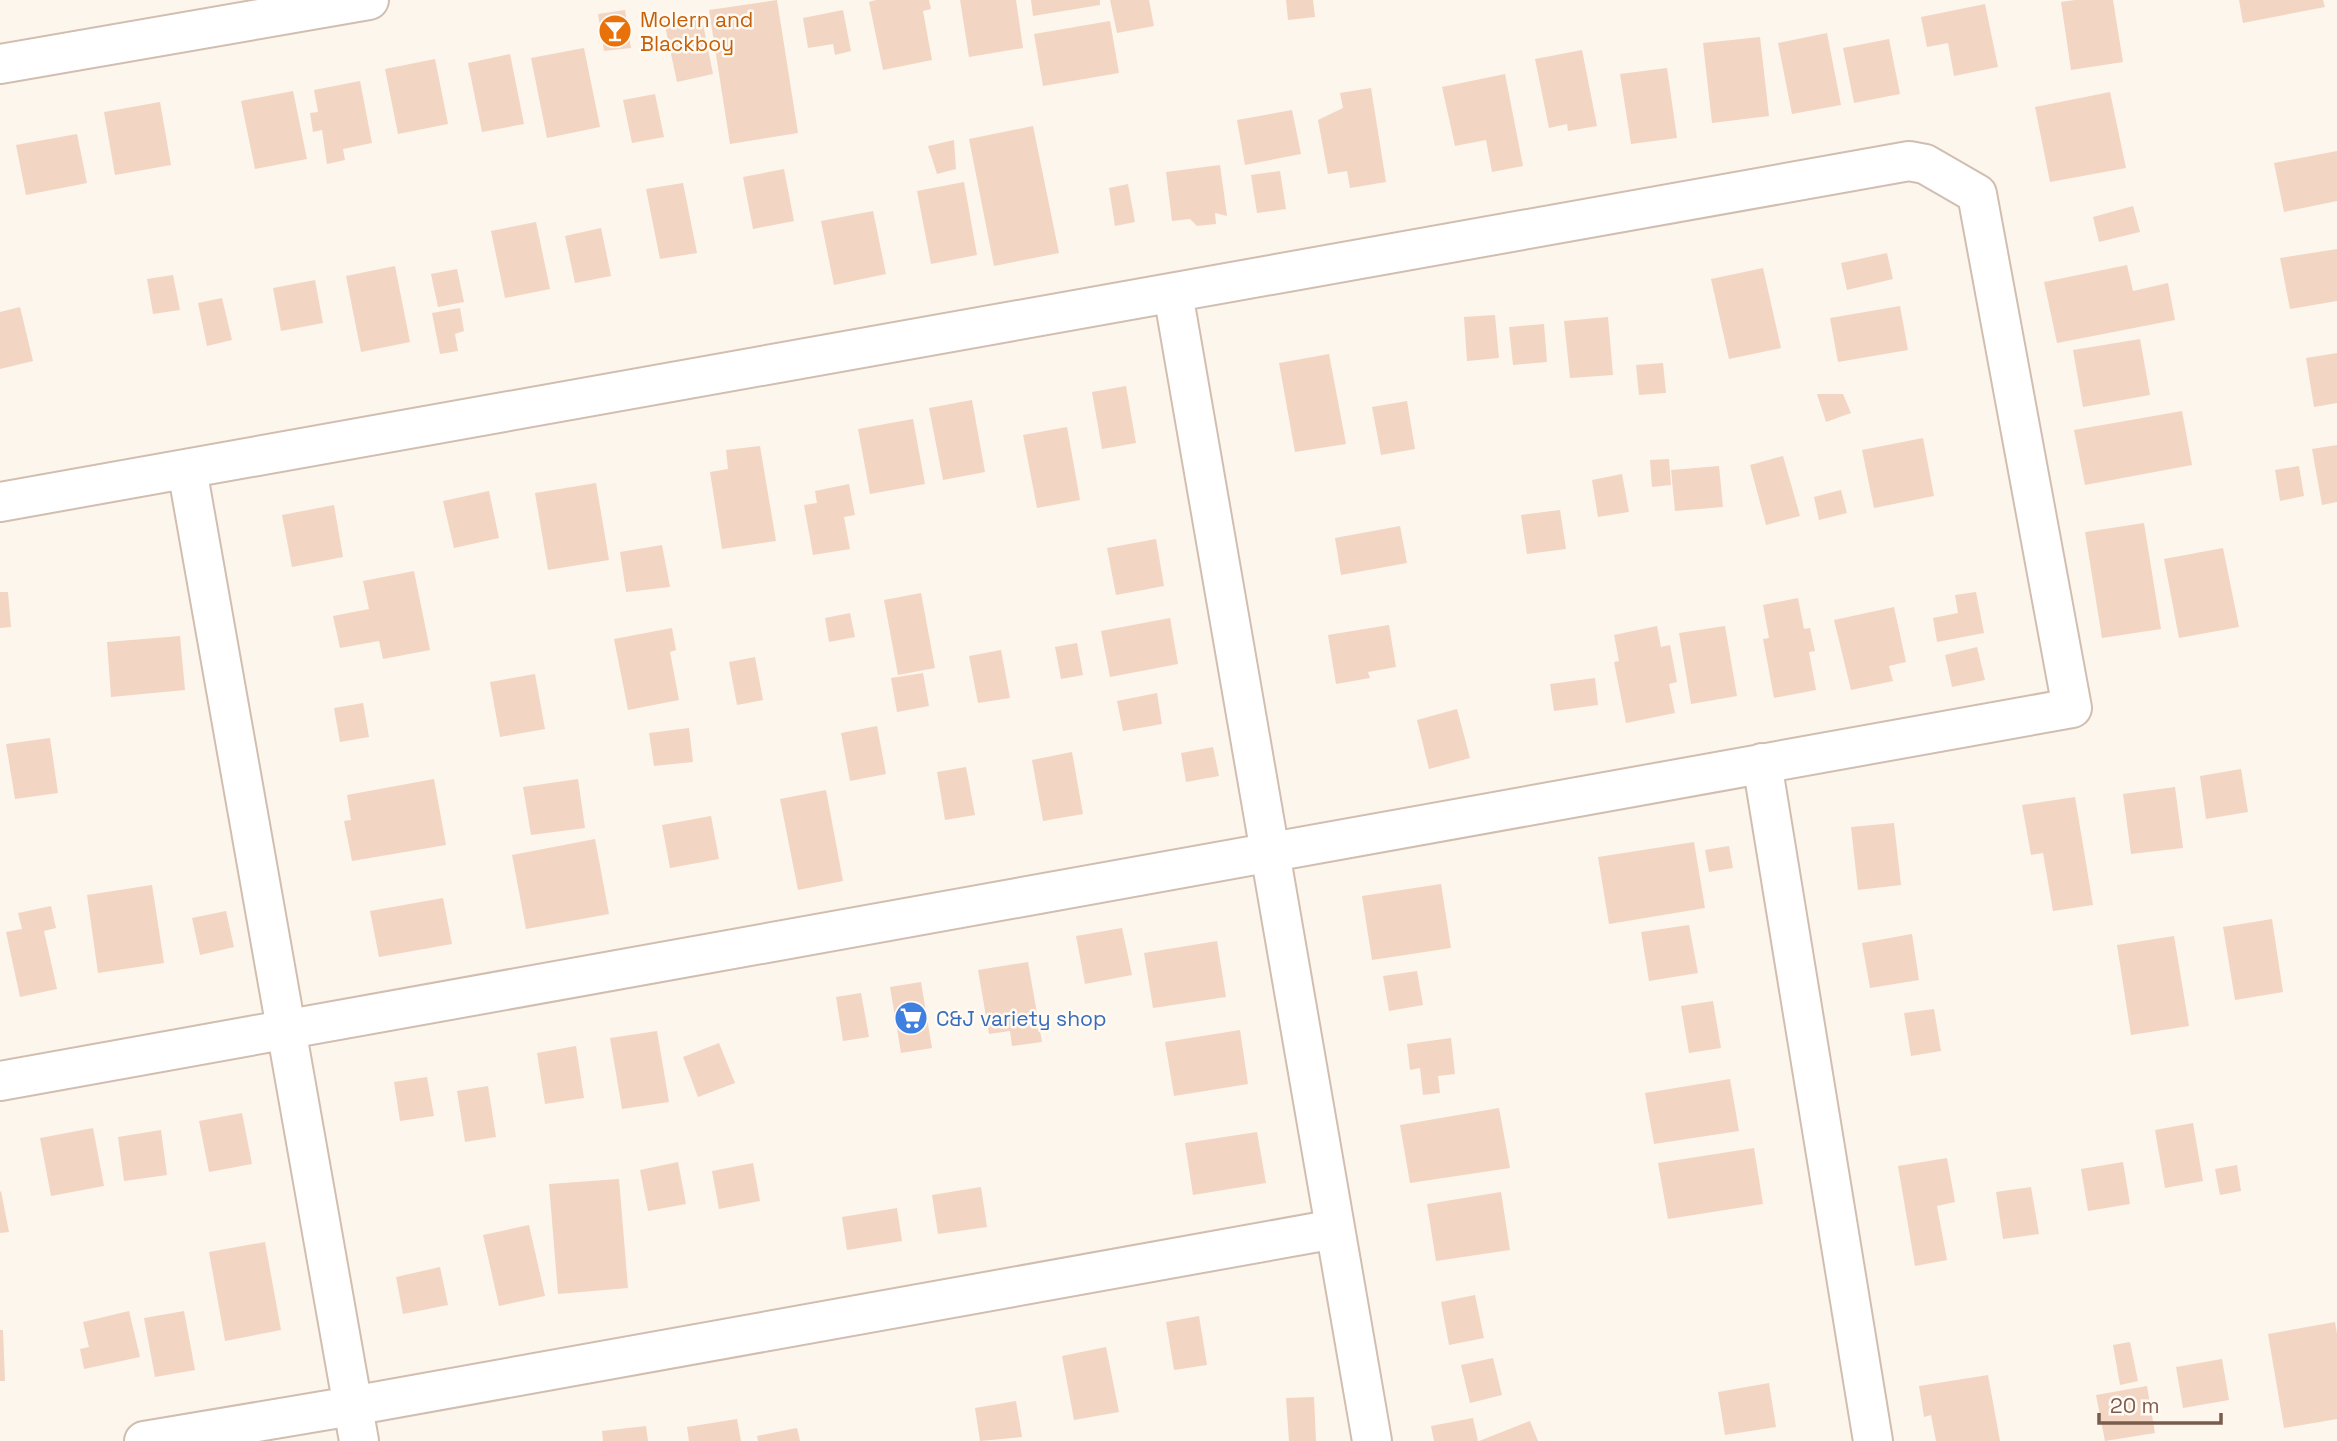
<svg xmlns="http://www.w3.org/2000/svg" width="2337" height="1441" viewBox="0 0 2337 1441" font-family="'Space Grotesk',sans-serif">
	<rect width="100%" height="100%" fill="#fdf6ec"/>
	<path fill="#f3d5c3" d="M777,0l21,133 -68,11 -21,-134z
		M876,0h53l2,9 -8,2 9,49 -49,10 -14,-68z
		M960,0h56l7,48 -54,9z
		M1031,0h69v5l-67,11z
		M1110,0h39l5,26 -37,7z
		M1286,0h27l2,17 -27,3z
		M2075,0h38l10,62 -52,8 -10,-68z
		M2239,0h84l2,7 -82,16z
		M1985,4l13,63 -44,9 -6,-33 -21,4 -6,-30z
		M625,10l6,38 -27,3 -6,-37z
		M843,10l8,41 -16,4 -2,-11 -25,4 -5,-30z
		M701,14l12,60 -36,8 -13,-61z
		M1110,21l9,52 -76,13 -9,-52z
		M1827,33l14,72 -49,9 -14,-71z
		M1760,37l9,79 -57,7 -9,-80z
		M1889,39l11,55 -46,9 -11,-55z
		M584,48l16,79 -53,11 -16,-80z
		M1582,50l15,76 -29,5 -1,-7 -18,4 -14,-69z
		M510,54l14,70 -42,8 -14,-69z
		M435,59l13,65 -50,10 -13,-65z
		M1667,68l10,70 -46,6 -11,-70z
		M1505,74l18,92 -31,6 -6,-32 -31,6 -13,-59z
		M360,81l12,62 -29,6 2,11 -18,4 -5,-34 -9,2 -3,-19 8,-1 -4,-22z
		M1371,88l15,94 -36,6 -3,-17 -19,3 -10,-54 25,-12 -3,-15z
		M293,91l14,68 -52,10 -14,-68z
		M2110,92l16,76 -76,14 -15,-75z
		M655,94l9,43 -32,6 -9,-43z
		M160,102l11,63 -56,10 -11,-63z
		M1292,110l9,44 -56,11 -8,-45z
		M1033,126l26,127 -65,13 -25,-127z
		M77,134l10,49 -61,12 -10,-50z
		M954,140l2,29 -19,5 -9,-28z
		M2337,151v50l-53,11 -10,-49z
		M1220,165l7,51 -12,-3 1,11 -19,2 -7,-7 -18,2 -6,-49z
		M784,169l10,52 -41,8 -10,-52z
		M1280,171l6,38 -29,4 -6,-38z
		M964,182l13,73 -46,9 -14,-73z
		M683,183l14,70 -37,6 -14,-70z
		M1128,184l7,38 -20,4 -6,-38z
		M2133,206l7,26 -41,10 -6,-25z
		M873,211l13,63 -52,11 -13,-64z
		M536,222l14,67 -45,9 -14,-67z
		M601,228l10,48 -36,7 -10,-47z
		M2337,249v52l-47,8 -10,-51z
		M1887,253l6,26 -46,11 -6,-27z
		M2127,265l6,26 35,-8 7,37 -118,23 -13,-61z
		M395,266l15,76 -49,10 -15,-76z
		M1763,268l18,80 -52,11 -18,-80z
		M457,269l7,33 -26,5 -7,-33z
		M173,275l7,35 -27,4 -6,-35z
		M315,280l8,43 -42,8 -8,-43z
		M222,298l10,42 -25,6 -9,-43z
		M1900,306l8,44 -70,12 -8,-44z
		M20,307l13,54 -33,8v-57z
		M460,308l4,23 -9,3 3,17 -18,3 -8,-41z
		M1495,315l4,43 -32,3 -3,-44z
		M1608,317l5,58 -43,3 -6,-57z
		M1544,324l3,38 -34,3 -4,-38z
		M2140,339l10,56 -67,12 -10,-57z
		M2337,353v50l-23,4 -8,-49z
		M1329,354l17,90 -51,8 -16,-89z
		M1663,363l3,30 -27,2 -3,-30z
		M1126,386l10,57 -34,6 -10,-57z
		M1817,394h26l8,19 -25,9z
		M972,400l13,72 -42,8 -14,-72z
		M1407,401l8,48 -34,6 -9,-48z
		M2182,411l10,54 -107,20 -11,-55z
		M913,419l12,65 -55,10 -12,-65z
		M1067,427l13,73 -43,8 -14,-73z
		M1923,438l11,58 -60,12 -12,-58z
		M2337,445v57l-15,3 -10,-56z
		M760,446l16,95 -54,8 -12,-77 18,-3 -2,-19z
		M1783,456l17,60 -34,9 -16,-60z
		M1669,459l2,26 -19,2 -2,-27z
		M1719,466l4,41 -48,4 -4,-41z
		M2299,466l5,30 -24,5 -5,-31z
		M1622,474l7,38 -31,5 -6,-37z
		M596,483l13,77 -61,10 -13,-77z
		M849,484l6,31 -11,2 6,32 -37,6 -9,-50 13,-2 -2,-12z
		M1841,490l6,23 -28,7 -5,-23z
		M489,491l10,47 -45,10 -11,-47z
		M334,505l9,52 -51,10 -10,-52z
		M1560,510l6,39 -39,5 -6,-39z
		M2144,523l17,106 -59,9 -17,-106z
		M1400,526l7,37 -66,12 -6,-37z
		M1156,539l8,47 -48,9 -9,-47z
		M662,545l8,42 -44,5 -6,-40z
		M2223,548l16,79 -60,11 -15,-79z
		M414,571l16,79 -47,9 -4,-18 -39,7 -7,-32 36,-7 -6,-28z
		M0,592h8l3,35 -11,1z
		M1976,592l8,41 -47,9 -4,-24 25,-5 -3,-18z
		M921,593l14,75 -37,7 -14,-75z
		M1798,598l6,31 6,-1 5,23 -6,1 7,38 -42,8 -11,-59 6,-1 -6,-33z
		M1894,607l12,55 -17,4 4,15 -42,9 -17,-70z
		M850,613l5,24 -26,5 -4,-24z
		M1170,618l8,46 -68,13 -9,-46z
		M1389,625l7,42 -28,5 2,6 -34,6 -8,-49z
		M1657,626l4,21 9,-2 7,37 -8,2 6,29 -49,10 -12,-61 5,-1 -5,-26z
		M1725,626l12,70 -46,8 -12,-71z
		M672,628l4,22 -6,2 9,48 -51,10 -14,-71z
		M180,636l5,54 -74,7 -4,-55z
		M1077,643l6,32 -22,4 -6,-32z
		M1977,647l8,33 -33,7 -7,-32z
		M1001,650l9,48 -32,5 -9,-47z
		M755,657l8,43 -26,5 -8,-43z
		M923,673l6,33 -32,6 -6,-34z
		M535,674l10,55 -45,8 -10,-55z
		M1595,678l3,27 -44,6 -4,-27z
		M1157,693l5,31 -39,7 -6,-30z
		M363,703l6,34 -29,5 -6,-34z
		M1457,709l13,49 -41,11 -12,-49z
		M877,726l9,48 -36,7 -9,-48z
		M689,728l4,34 -39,4 -5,-33z
		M50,738l8,55 -43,6 -9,-55z
		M1213,747l6,29 -33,6 -5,-29z
		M1072,752l11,62 -40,7 -11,-61z
		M966,767l9,48 -30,5 -8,-48z
		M2241,769l7,43 -42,7 -6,-43z
		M434,779l12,66 -94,16 -8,-40 7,-1 -4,-25z
		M578,779l7,49 -54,7 -8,-48z
		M2175,787l8,61 -52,6 -8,-60z
		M826,790l17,91 -45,9 -18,-91z
		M2075,797l18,108 -40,6 -10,-58 -12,2 -9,-50z
		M711,816l8,43 -49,9 -8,-43z
		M1894,823l7,62 -43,5 -7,-63z
		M595,839l14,75 -83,15 -14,-74z
		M1694,842l11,66 -96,16 -11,-67z
		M1729,846l4,22 -24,4 -4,-22z
		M1441,884l10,64 -79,12 -10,-64z
		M152,885l12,78 -66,10 -11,-78z
		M443,898l9,46 -73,13 -9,-46z
		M51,906l5,22 -12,3 13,58 -37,8 -14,-65 16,-3 -4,-16z
		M226,911l8,36 -34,8 -8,-37z
		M2272,919l11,73 -48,8 -12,-73z
		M1689,925l9,48 -49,8 -8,-49z
		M1122,928l10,47 -47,9 -9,-48z
		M1912,934l7,46 -49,8 -8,-45z
		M2174,936l15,90 -58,9 -14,-90z
		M1217,941l9,56 -73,11 -9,-55z
		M1028,962l14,80 -30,4 -2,-15 -21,3 -11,-64z
		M1417,971l6,34 -34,6 -6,-35z
		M921,982l11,66 -31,5 -11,-66z
		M861,993l8,44 -26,4 -7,-44z
		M1713,1001l8,47 -32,5 -8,-47z
		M1934,1009l7,42 -30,5 -7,-43z
		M1240,1030l8,54 -74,12 -9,-54z
		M657,1031l12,71 -47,7 -12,-71z
		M1451,1038l4,36 -17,2 2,17 -17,2 -3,-27 -10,2 -3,-26z
		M719,1043l16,40 -37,14 -15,-40z
		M576,1046l8,52 -39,6 -8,-51z
		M427,1077l7,39 -34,5 -6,-39z
		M1730,1079l9,52 -85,13 -9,-51z
		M488,1086l8,51 -31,5 -8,-51z
		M1499,1108l11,60 -100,15 -10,-58z
		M242,1113l10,51 -43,8 -10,-51z
		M2193,1123l10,58 -38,7 -10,-58z
		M93,1128l11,58 -53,10 -11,-58z
		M161,1130l6,45 -43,6 -6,-44z
		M1257,1132l9,51 -73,12 -8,-52z
		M1754,1148l9,56 -95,15 -10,-56z
		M1947,1158l8,44 -18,4 10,54 -32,6 -17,-100z
		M678,1162l8,42 -38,7 -8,-41z
		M2123,1162l7,42 -42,7 -7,-42z
		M753,1163l7,38 -41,8 -7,-38z
		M2237,1165l4,26 -21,4 -5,-26z
		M619,1179l9,109 -70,6 -9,-110z
		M981,1187l6,40 -49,7 -6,-39z
		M2031,1187l8,47 -36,5 -7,-47z
		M1,1191l8,41 -9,1v-41z
		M1501,1192l9,58 -74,11 -9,-57z
		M897,1208l5,33 -55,9 -5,-33z
		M529,1225l16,71 -46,10 -16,-71z
		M265,1242l16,88 -56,11 -16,-89z
		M440,1267l8,38 -45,9 -7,-37z
		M1475,1295l9,43 -35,7 -8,-43z
		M129,1311l11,46 -56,12 -4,-20 9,-2 -6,-25z
		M184,1311l11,59 -40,7 -11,-59z
		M1199,1316l8,49 -33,5 -8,-48z
		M2335,1322l2,12v85l-53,9 -16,-94z
		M0,1330h3l2,51h-5z
		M2130,1342l8,39 -18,4 -7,-40z
		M1106,1347l13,65 -45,8 -12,-64z
		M1493,1358l9,37 -32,8 -9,-38z
		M2222,1359l7,41 -46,8 -7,-41z
		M1988,1375l12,66h-64l-5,-26 -7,2 -5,-31z
		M1769,1383l7,44 -51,8 -7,-43z
		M2147,1386l8,47 -50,8 -9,-46z
		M1314,1397l2,44h-27l-3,-43z
		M1016,1401l6,36 -42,4 -5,-33z
		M1473,1418l5,23h-44l-3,-15z
		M737,1419l4,22h-52l-2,-14z
		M1530,1421l8,20h-59z
		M646,1426l2,15h-45l-1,-10z
		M797,1428l3,13h-42l-1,-5z"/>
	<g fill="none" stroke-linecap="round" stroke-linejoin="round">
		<defs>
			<path id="minor" d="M0,64l369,-64
				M1173,293l199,1148
				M187,469l172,972
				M0,502l1909,-341 16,3 52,30 95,514 -2072,373
				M1762,763l111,678
				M144,1441l208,-35 983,-177"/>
		</defs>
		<use href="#minor" stroke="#d1beb0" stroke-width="42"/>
		<use href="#minor" stroke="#fff" stroke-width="38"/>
	</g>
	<defs>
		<symbol id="bar-disc" viewBox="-11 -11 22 22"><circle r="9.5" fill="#e8710a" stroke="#fffaf3"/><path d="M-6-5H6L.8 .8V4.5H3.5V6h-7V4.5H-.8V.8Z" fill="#fff"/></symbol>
		<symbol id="supermarket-disc" viewBox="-11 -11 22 22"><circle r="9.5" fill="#3f7fe0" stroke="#fffaf3"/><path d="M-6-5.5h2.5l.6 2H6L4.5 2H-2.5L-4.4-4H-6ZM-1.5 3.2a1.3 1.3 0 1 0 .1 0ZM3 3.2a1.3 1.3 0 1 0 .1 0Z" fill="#fff"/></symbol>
	</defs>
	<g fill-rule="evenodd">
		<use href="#bar-disc" x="596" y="12" width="38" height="38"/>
		<use href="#supermarket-disc" x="892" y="999" width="38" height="38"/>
	</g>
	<g text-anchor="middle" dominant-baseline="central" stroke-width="5" stroke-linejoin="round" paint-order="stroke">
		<g font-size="21" fill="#c56008" stroke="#fffaf3" text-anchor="start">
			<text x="640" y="19">Molern and<tspan x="640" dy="24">Blackboy</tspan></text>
		</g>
		<g font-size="21" fill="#366cbe" stroke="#fffaf3" text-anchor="start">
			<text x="936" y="1018">C&amp;J variety shop</text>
		</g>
	</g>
	<path d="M2099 1413v10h122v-10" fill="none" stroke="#7a5c4d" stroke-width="3.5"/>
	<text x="2110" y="1413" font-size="21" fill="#7a5c4d" stroke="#fffaf3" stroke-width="5" paint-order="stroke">20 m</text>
</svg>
